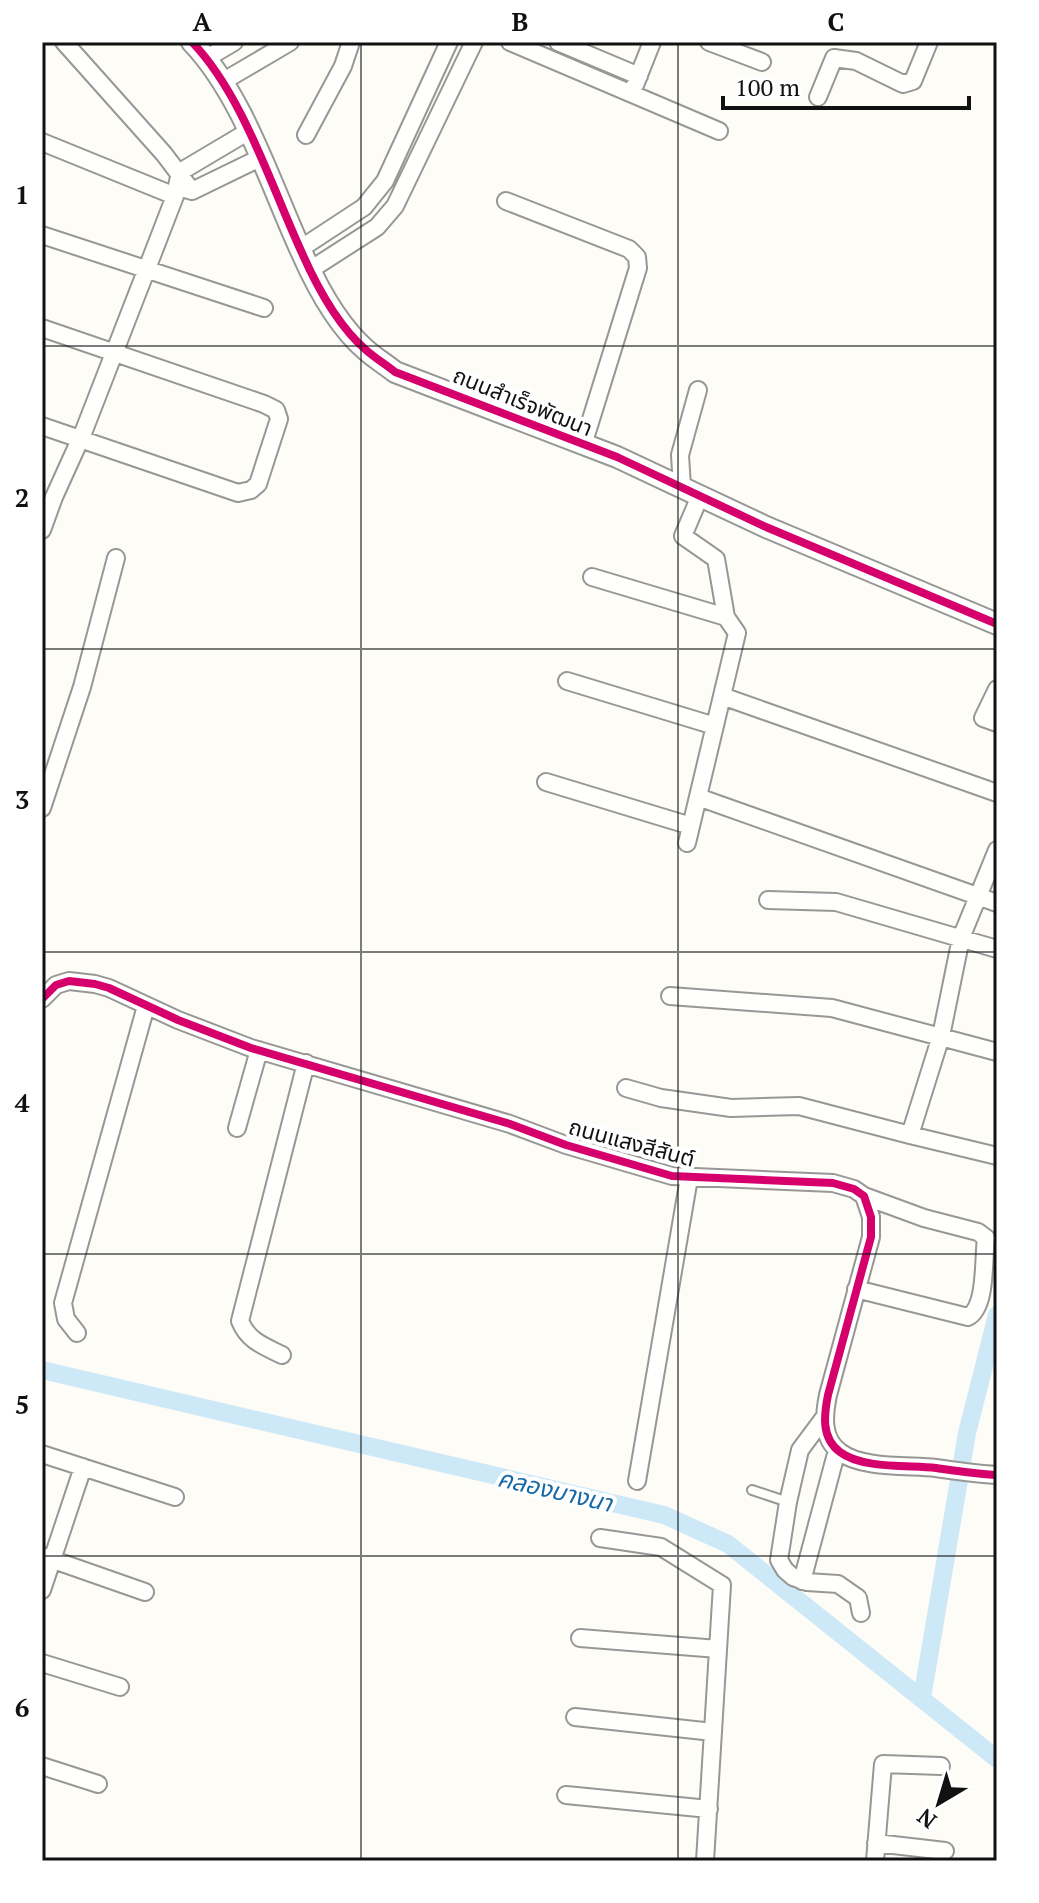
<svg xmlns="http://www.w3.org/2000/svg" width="1039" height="1903" viewBox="0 0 1039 1903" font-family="'PT Serif','Noto Sans Thai',serif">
	<rect width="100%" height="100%" fill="#fdfcf7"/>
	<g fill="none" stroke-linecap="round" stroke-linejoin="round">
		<path stroke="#cde8f7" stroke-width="18" d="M42,1370l622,145 64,29 269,215
			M922,1698l45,-265 30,-118"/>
		<defs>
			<path id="service" d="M752,1490l36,12"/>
			<path id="minor" d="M64,42l100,112 28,37
				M510,42l209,89
				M558,42l81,34
				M709,42l53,20
				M207,58l27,-16
				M222,82l68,-40
				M635,85l17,-43
				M818,97l16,-39 22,3 47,23 10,-3 16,-39
				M306,135l37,-69 8,-24
				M42,142l133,54
				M182,188l10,3 68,-33
				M506,201l123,48 8,8 1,11 -55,177
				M42,235l222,73
				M300,249l64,-42 21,-26 64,-139
				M310,270l67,-43 18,-21 79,-164
				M42,328l222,76 12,6 3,9 -21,65 -7,6 -13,3 -196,-67
				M682,487l-2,-32 18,-65
				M42,530l12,-33 29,-64 70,-180 22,-57 5,-24 69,-41
				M592,577l134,40
				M567,681l148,45
				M997,689l-14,29 14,5
				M722,696l275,97
				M546,782l145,44
				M698,797l299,106
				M42,808l40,-121 34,-129
				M687,843l50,-210 -11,-16 -10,-58 -33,-23 17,-40
				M768,900l68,2 161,47
				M670,996l162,12 165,44
				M42,999l14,-14 13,-4 26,3 14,4 69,32 73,28 259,76 56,21 106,31 161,7 21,6 10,7 7,21v20l-43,158c-4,20 -7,43 12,57 22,17 69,13 96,16 21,3 40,6 61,7
				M626,1088l35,10 70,10 68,-2 111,29 31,-99 20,-98 36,-88
				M237,1128l22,-78
				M910,1135l87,21
				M856,1289l112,28c19,-10 15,-58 18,-79l-8,-6 -54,-14 -60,-22
				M77,1333l-11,-14 -3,-16 83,-297
				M282,1355c-18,-9 -34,-14 -42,-34l66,-258
				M823,1419l-23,31 -12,52 -9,58 6,10 8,7 14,5 31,2 20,14 3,15
				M42,1454l133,43
				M637,1481l52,-303
				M600,1538l61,9 61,38 -17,276
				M45,1557l100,35
				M802,1581l35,-131
				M42,1590l41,-123
				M580,1638l138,11
				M42,1663l78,24
				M575,1717l138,15
				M42,1766l56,18
				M566,1795l143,14
				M876,1843l69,8
				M875,1861l8,-97 58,2"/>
			<path id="tertiary" d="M192,42c51,53 79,144 110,211 15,34 35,72 64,97 9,8 19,14 29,22l222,85 149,70 231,97"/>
		</defs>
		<use href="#service" stroke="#979795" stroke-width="12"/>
		<use href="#minor" stroke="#979795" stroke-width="20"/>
		<use href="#tertiary" stroke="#979795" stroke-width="24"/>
		<use href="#service" stroke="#fffffe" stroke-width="8"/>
		<use href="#minor" stroke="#fffffe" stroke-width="16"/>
		<use href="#tertiary" stroke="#fffffe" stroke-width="20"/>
		<defs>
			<path id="cycleway" d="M192,42c51,53 79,144 110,211 15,34 35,72 64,97 9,8 19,14 29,22l222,85 149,70 231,97
				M42,999l14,-14 13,-4 26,3 14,4 69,32 73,28 259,76 56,21 106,31 161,7 21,6 10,7 7,21v20l-43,158c-4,20 -7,43 12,57 22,17 69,13 96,16 21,3 40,6 61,7"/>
		</defs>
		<use href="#cycleway" stroke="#fff" stroke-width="13"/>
		<use href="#cycleway" stroke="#d6006c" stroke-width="8"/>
	</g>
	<path fill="none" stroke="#111" stroke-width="2" stroke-opacity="0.55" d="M361,42v1819M678,42v1819M42,346h955M42,649h955M42,952h955M42,1254h955M42,1556h955"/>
	<g text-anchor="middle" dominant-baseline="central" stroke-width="8" stroke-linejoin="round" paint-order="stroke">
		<g font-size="22" fill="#111" stroke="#fff">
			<text transform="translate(523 401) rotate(22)">ถนนสำเร็จพัฒนา</text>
			<text transform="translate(632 1142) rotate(15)">ถนนแสงสีสันต์</text>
		</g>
		<g font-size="24" font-style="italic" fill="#1768a6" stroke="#fff">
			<text transform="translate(555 1490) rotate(13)">คลองบางนา</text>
		</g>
	</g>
	<rect width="1039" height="1903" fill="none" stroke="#ffffff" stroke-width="88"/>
	<g transform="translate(939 1803) rotate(218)" stroke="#ffffff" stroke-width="6" paint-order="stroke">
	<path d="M0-6L14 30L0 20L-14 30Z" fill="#111111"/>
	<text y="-12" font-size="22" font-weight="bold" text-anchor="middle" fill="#111111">N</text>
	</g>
	<path d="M723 96v12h246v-12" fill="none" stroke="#111111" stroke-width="4"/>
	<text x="735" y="96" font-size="24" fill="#111111" stroke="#ffffff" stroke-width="6" paint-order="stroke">100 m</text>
	<rect x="44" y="44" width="951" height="1815" fill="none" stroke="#111" stroke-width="3"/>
	<g font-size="26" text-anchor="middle" font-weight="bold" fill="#111">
		<text x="202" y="31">A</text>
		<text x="520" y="31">B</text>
		<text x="836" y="31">C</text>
		<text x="22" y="204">1</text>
		<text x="22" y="507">2</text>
		<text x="22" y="809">3</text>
		<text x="22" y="1112">4</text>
		<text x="22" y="1414">5</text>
		<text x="22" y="1717">6</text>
	</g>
</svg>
